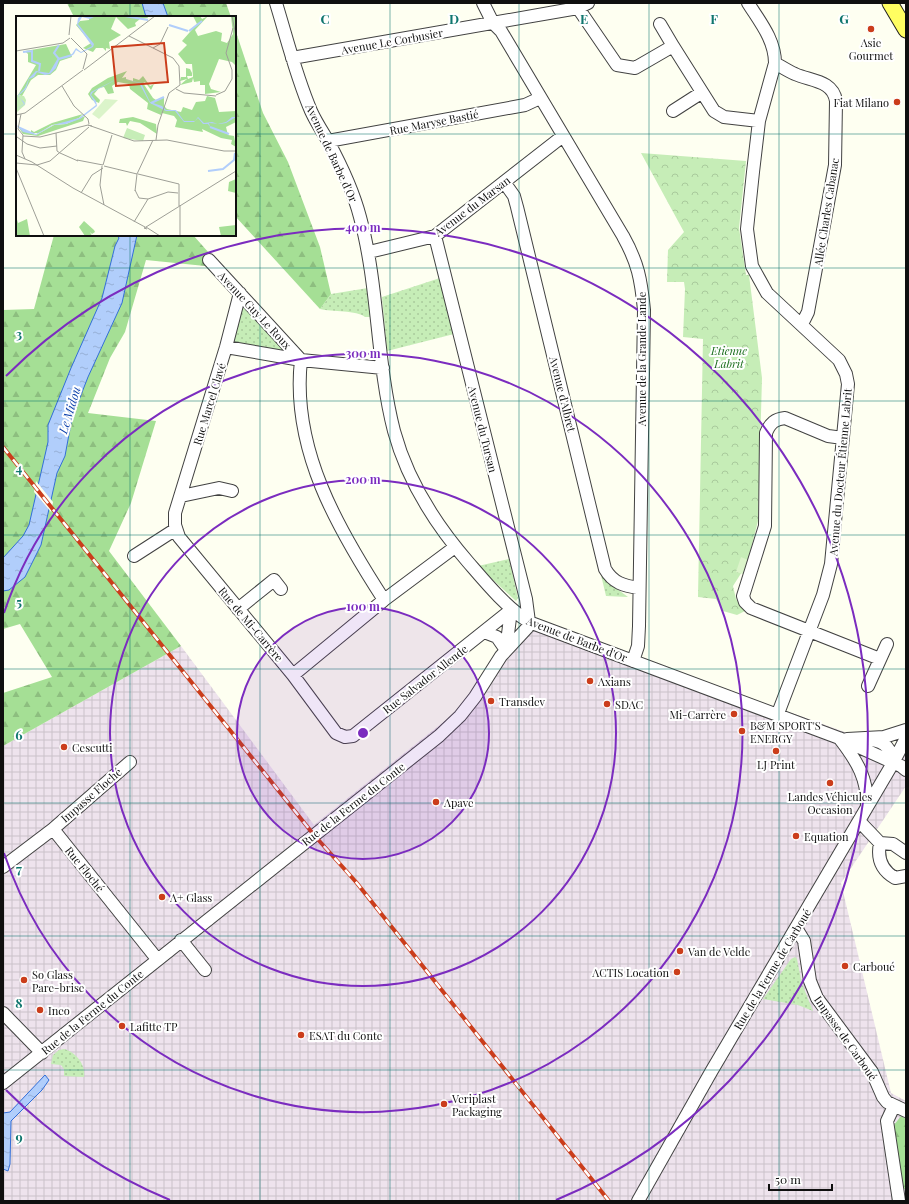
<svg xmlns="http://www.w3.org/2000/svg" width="909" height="1204" viewBox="0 0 909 1204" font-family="'Playfair Display',serif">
	<defs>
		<pattern id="industrial-grid" width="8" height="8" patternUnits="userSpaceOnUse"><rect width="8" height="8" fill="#eee3ed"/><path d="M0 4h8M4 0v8" fill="none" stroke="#cbc2ca"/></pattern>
		<pattern id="grass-dots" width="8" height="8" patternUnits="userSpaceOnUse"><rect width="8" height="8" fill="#c6edb7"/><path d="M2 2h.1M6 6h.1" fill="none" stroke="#a9ca9c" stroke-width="1.8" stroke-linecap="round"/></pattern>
		<pattern id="forest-firs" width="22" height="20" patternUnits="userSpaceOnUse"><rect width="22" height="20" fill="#a5df95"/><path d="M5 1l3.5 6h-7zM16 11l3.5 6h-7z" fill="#8dbe7f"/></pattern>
		<pattern id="park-crowns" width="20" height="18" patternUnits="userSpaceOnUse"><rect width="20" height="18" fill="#c6edb7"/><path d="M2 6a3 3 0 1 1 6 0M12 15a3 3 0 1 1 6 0" fill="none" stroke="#a9ca9c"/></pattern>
		<pattern id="water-ripples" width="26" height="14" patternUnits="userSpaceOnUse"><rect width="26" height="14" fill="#b1cefb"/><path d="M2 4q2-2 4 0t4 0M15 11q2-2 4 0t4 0" fill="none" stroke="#97b0d6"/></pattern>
	</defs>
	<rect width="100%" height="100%" fill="#fefff1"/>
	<path fill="url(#industrial-grid)" d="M539,622l367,132v32l-65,97 50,210 15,8v100h-903v-455l178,-100 133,179 161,-128z"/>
	<path fill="url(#grass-dots)" d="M440,278l14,56 -67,17 -5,-54z
		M368,288l4,29h-7c-8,-7 -33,-5 -45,-8l11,-15z
		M242,302l47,51 -57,-11z
		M509,559l9,39 -2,3 -38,-35z
		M601,575l4,5 23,17 -22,-1z
		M795,957l2,2 5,25 11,27 -15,-6 -35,-6 28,-40z
		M64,1049c12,3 22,16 20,28l-20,-1v-7l-3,-4 -10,-1 2,-9 6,-5z"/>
	<path fill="url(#forest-firs)" d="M67,3h159l5,14h-157z
		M235,29l28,84 25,49 32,85 11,47 -11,15 -85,-93z
		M54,235h139l16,18 -4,13 -59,-6 -21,72 -15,26 -22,55 68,8 -25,82 -22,48 72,95 -178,100v-53l49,-16 -32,-53 -17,5v-319l31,-1z
		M901,1116l5,3v70h-4l-8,-64z"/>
	<path fill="url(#park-crowns)" d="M641,153l105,8 -7,67 7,47h3l13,103 -4,143 -11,43 -14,22 3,13 9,12 -8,4 -14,-4 -7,-12 -18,-2 5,-258 -20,-2 2,-48 -1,-7h-17l1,-32 16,-18z"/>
	<path fill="#dbf4ca" d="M741,557l7,3 -5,14 -7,-2z"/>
	<path fill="url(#water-ripples)" stroke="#326ed8" d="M142,3h21l5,14h-22z
		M117,235h20l-15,68 -34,74 -16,41 -7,38 -8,17 -16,72 -16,32 -16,13 -6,1v-33l20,-22 6,-11 19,-83v-17l23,-57 31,-70 13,-52 4,-8z
		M45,1075l4,5 -7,10 -31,31 -1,43 -2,7 -5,-2v-56l7,-1z"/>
	<path fill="#fefff1" d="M36,481l17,21 -2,10 -17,-20z"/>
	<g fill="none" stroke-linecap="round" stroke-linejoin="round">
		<defs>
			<path id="minor" d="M276,3c11,36 20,73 35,108 5,11 11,20 17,30 13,24 25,49 32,76 19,70 16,144 34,214 13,48 42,94 74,131 19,22 37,44 61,60l310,116 62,28 5,4
				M483,3l10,20 8,8 122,205c15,27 18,43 21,74l-5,316 -1,20 -5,15
				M748,3c12,19 27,37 27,60l-16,58 -6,51 -6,57 5,37 15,27 72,67 7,14 2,10 -17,180 -8,31 -46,121
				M578,8l39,57 18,3 38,-22 41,65 10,6 35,4
				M660,24l13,22
				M292,58l286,-50 10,-5
				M775,63c7,4 13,8 20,11 15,7 38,6 41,27l-1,64 -27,147 -6,12
				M673,111l28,-18
				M328,141l197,-36 15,-7
				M504,182l10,14 3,11 88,362c8,14 19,17 34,19
				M369,252l66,-16 128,-100
				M209,260l92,100 82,8
				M240,293l-14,54 -51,166v12l4,12 114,138 43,58 9,4 8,-1 158,-126
				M226,347l75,13c-10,89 37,169 83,240
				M843,438l-15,-2 -43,-18c-10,1 -15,5 -19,15l-1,93 -22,70 2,6 6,6 129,51
				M181,496l38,-8 13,3
				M134,556l42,-27
				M238,609l36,-29 7,9
				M484,632l13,5 9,13
				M506,650l5,-40
				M293,675l91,-75 71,-53
				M868,686l19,-42
				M840,739c17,22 28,40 27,68
				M847,739l37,-2 22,-7
				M872,740c14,2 19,9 21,23
				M859,821l21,22
				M53,829l77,-67
				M880,843c-3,15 1,27 15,35l11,-2
				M880,843l13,1 13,9
				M3,867l50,-38 104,130
				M796,928l8,13 6,40 7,17 55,74 11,25 4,5 19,9
				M181,940l24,30
				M3,1013l39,40
				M3,1083l436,-347 21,-20 15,-19 26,-41 26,-28 2,-6 -3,-23 -91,-363
				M894,1106l-7,15 12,80
				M638,1201l73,-129 182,-309 13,-25"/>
			<path id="major" d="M890,3l16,27"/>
		</defs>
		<use href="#minor" stroke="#424242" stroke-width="14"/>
		<use href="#major" stroke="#202020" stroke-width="17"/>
		<use href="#minor" stroke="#fff" stroke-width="12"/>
		<use href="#major" stroke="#fffe61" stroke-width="15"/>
		<defs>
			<path id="rail" d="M3,447l311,388 42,47 253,319"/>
		</defs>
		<use href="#rail" stroke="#cb3d1b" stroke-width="4"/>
		<use href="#rail" stroke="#fff" stroke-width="2.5" stroke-dasharray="8" stroke-linecap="butt"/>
	</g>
	<path fill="none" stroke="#0f766e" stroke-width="1" stroke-opacity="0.55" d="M130,3v14M260,3v1198M390,3v1198M519,3v1198M649,3v1198M779,3v1198M3,134h14M235,134h671M130,235v966M3,268h903M3,401h903M3,535h903M3,669h903M3,803h903M3,936h903M3,1070h903"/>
	<circle cx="363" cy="733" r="126" fill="#7b2cbf" fill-opacity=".12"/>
	<g fill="none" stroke="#7b2cbf" stroke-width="2">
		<circle cx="363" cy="733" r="126"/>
		<circle cx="363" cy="733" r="253"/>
		<path d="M4 613A379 379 0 1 1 4 853"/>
		<path d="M170 1200A505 505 0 0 1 6 1090M6 376A505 505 0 1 1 556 1200"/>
	</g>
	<g fill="#cb3d1b" stroke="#fff" stroke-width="1.5">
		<circle cx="871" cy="29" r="4"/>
		<circle cx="897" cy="102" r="4"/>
		<circle cx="590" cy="681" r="4"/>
		<circle cx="491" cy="701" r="4"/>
		<circle cx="607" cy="704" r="4"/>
		<circle cx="734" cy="714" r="4"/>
		<circle cx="742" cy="731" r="4"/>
		<circle cx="64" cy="747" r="4"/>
		<circle cx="776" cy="751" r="4"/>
		<circle cx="830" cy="783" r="4"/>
		<circle cx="436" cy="802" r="4"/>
		<circle cx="796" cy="836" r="4"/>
		<circle cx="162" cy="897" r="4"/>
		<circle cx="680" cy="951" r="4"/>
		<circle cx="845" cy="966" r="4"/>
		<circle cx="677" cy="972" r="4"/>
		<circle cx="24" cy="980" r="4"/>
		<circle cx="40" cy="1010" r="4"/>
		<circle cx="122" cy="1026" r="4"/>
		<circle cx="301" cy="1035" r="4"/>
		<circle cx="444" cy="1104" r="4"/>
	</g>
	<g text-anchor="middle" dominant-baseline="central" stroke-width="4" stroke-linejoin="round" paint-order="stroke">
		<g font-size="11" fill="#0f0f0f" stroke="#fff">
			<text transform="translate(392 41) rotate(-10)">Avenue Le Corbusier</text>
			<text transform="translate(434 122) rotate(-11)">Rue Maryse Bastié</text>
			<text transform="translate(332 153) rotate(65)">Avenue de Barbe d'Or</text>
			<text transform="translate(472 206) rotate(-37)">Avenue du Marsan</text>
			<text transform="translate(826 212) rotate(-81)">Allée Charles Cabanac</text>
			<text transform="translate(255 310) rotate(47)">Avenue Guy Le Roux</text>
			<text transform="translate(641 359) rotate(-90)">Avenue de la Grande Lande</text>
			<text transform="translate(563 394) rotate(76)">Avenue d'Albret</text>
			<text transform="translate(209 404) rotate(-73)">Rue Marcel Clavé</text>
			<text transform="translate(483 429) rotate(76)">Avenue du Tursan</text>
			<text transform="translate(840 472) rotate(-85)">Avenue du Docteur Étienne Labrit</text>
			<text transform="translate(251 624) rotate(50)">Rue de Mi-Carrère</text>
			<text transform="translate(577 639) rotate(21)">Avenue de Barbe d'Or</text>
			<text transform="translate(425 679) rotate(-38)">Rue Salvador Allende</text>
			<text transform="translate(91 795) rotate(-41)">Impasse Floché</text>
			<text transform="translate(353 804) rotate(-38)">Rue de la Ferme du Conte</text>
			<text transform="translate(85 869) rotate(51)">Rue Floché</text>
			<text transform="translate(772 969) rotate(-59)">Rue de la Ferme de Carboué</text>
			<text transform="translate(92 1012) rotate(-39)">Rue de la Ferme du Conte</text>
			<text transform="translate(846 1038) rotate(55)">Impasse de Carboué</text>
		</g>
		<g font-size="11" fill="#0f0f0f" stroke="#fff" text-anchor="start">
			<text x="871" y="42" text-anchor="middle">Asie<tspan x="871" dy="13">Gourmet</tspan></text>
			<text x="889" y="102" text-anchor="end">Fiat Milano</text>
			<text x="598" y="681">Axians</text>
			<text x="499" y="701">Transdev</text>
			<text x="615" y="704">SDAC</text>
			<text x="726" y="714" text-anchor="end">Mi-Carrère</text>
			<text x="750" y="725">B&amp;M SPORT'S<tspan x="750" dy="13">ENERGY</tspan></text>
			<text x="72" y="747">Cescutti</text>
			<text x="776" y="764" text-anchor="middle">LJ Print</text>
			<text x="830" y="796" text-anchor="middle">Landes Véhicules<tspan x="830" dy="13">Occasion</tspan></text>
			<text x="444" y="802">Apave</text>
			<text x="804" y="836">Equation</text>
			<text x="170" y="897">A+ Glass</text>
			<text x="688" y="951">Van de Velde</text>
			<text x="853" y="966">Carboué</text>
			<text x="669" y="972" text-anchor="end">ACTIS Location</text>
			<text x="32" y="974">So Glass<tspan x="32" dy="13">Pare-brise</tspan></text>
			<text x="48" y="1010">Ineo</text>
			<text x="130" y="1026">Lafitte TP</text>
			<text x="309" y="1035">ESAT du Conte</text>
			<text x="452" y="1098">Veriplast<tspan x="452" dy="13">Packaging</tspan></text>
		</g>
		<g font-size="11" font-style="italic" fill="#196d1c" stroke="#fff">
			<text x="729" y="350">Etienne<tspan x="729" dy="13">Labrit</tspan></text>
		</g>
		<g font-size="12" font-style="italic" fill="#0d41ac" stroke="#fff">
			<text transform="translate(69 410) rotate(-73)">Le Midou</text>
		</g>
	</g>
	<g transform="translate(16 16)">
		<rect width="220" height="220" fill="#fefff1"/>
		<path d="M74,0h57l1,2 -8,1 -5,4 1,3 -8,3 -12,-12 -5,12 10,6 -12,7 1,7 -4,-1v3l-3,-3h-7l-3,4 -10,-4 8,-5 -15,-18 4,-4 9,-1zM177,0h7l2,3 6,-3 -13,14 3,6 18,-5 6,2 -1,8 6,2 6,-9 -2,-18h5v50l-4,-4 -13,-3 -10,25 2,5 10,3 -16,2v-9h-5v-4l-6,1 -1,-4 -1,4 -12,3 7,-6 -7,2 1,-4h5v-9l4,1 2,4v3h-5l1,3 5,-2 -1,-13h-6l-8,-10 9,-9 -5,-4 15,-17zM50,28l6,13 -12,4 -4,9 -6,5h-12l-7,5 -9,16 -4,-1 18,-30 -8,-3v-8l-3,-3zM111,55l-5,7 4,-1v2l7,2v-3l6,2 4,-4 7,10 4,-2 -3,6 -6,-8 -2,1 10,15 3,2 8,-3v9l3,3 14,3 2,-5 9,3 4,-8 9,-1 2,-5 8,2 4,14 17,-1v11l-10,5 2,8 6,1 2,11 -5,-3 1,-4 -11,-2 -19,-9 1,3 -28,-5 2,-7 -3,-4 -12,-3 -1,2 -14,-6 1,-6 -18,-14 -1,-5 -11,-2 -6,4 2,7 -6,1 -4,-7 -5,1 -5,6 6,6 -1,3 -7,-3 -4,-6 4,-6 16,-10zM67,98l-4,4 -13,5 -14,2 -13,8h-8v-3l3,2 18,-9zM69,100l-2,5 -45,15 -15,-2 -4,-6 17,7 18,-10 12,-1zM117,101l23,7 1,10 -17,-11 -10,-2 -3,5 -1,-3h-7l1,-4zM220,163v14l-8,-2 1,-9zM0,200l2,7 9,-4 3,17h-14zM68,205l10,9 1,2 -3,2 -2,-2 2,4h-7l-6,-9zM220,209v11h-15l-2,-9z" fill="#a5df95"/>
		<path d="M1,79l7,1 2,4 -1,5 -8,7zM111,112l18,7 -2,6 -20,-3z" fill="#c6edb7"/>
		<path d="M89,83l13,1 -19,19 -7,-5z" fill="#dbf4ca"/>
		<path d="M69,0l9,1 -4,2 -8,-2 -4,7 16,20 -1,3 -12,6 -5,-3 -2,4 -4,3 -11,3 -3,8 -6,6 -5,1 -8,-3 -3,5 -5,2 -3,10 -8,7 6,6 1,2 -9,5 8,-5 -6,-9 7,-7 4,-10 7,-7 13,2 9,-15 14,-4 4,-6 5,4 11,-6 -15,-21 1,-7 3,-2zM103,62l22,5 9,19 12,4 4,4h10l8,11h11l3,-4 6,6 8,-1 6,2 8,-2 6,-5h4l-10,6 -6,1 -11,-1 1,4 -2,-3h-5l-5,-6 -4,4h-10l-9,-11h-9l-16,-8 -11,-20 -20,-5 -26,14 -2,3 5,6 1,5 -17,13 -14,5 -12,1 -18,10 -13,-3 -7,-7 20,9 17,-9 26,-7 17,-13 -6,-10 1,-3z" fill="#b1cefb"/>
		<path fill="none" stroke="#b1cefb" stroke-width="2" d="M109,0l23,4M153,9l19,6M173,15l13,-10M7,36l9,-1v10l8,3 -1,7M43,43l-5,-6 5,-8M135,87l13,-6M194,111l19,7M192,155l15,-2 11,-9 1,-7"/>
		<path fill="none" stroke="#9e9f97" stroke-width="1" d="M216,0l4,20M53,19l2,-19M113,20l44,22 6,8 1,19 -11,8 -11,32M55,22l16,16 -4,15M137,32l7,-4 8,-17M0,35l47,-8 7,-5M68,54l71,-54M46,70l12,20 14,13 1,5M160,73l8,4 32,3M200,79l9,-4 7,-12v-9l-6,-17 7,-25M5,98l-3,15 5,6 -1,17 3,7M0,99l9,-2 58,-43M76,110l-4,-1 46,16 33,-1 57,11h12M40,117l1,18 3,2M7,120l17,1 48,-12M1,121l10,7 13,4 17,-2M140,124l2,-15M44,137l18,8M0,139l16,7 41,26 72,39M61,144l26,5M0,147l21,2 13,-4 39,-34M87,149l9,-30M86,150l-2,19 4,20M88,150l33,8M0,152l28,68M122,158l41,10v22M119,174l4,8 9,1M119,175l2,-17 16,-34M65,177l11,-18 11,-7M118,206l14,-23 20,-7 10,1M130,211l90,-56M131,213l-3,-1 2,-1 14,9M164,220v-31"/>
		<path fill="#cb3d1b" fill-opacity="0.15" stroke="#cb3d1b" stroke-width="2" d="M148,27l4,39 -52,4 -4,-39z"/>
		<rect width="220" height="220" fill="none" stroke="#0f0f0f" stroke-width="2"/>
	</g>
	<g font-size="13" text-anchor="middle" font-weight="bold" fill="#0f766e" stroke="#fff" stroke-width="4" stroke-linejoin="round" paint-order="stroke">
		<text x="325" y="24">C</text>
		<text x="454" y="24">D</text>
		<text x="584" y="24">E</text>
		<text x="714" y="24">F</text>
		<text x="844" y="24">G</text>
		<text x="19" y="339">3</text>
		<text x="19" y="473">4</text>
		<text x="19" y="607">5</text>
		<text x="19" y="740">6</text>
		<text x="19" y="874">7</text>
		<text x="19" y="1008">8</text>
		<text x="19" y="1142">9</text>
	</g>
	<circle cx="363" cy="733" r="6" fill="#7b2cbf" stroke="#fff" stroke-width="2"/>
	<g font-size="12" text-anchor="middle" font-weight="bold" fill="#7b2cbf" stroke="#fff" stroke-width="4" stroke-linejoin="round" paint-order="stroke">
		<text x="363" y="232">400 m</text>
		<text x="363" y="358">300 m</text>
		<text x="363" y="484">200 m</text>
		<text x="363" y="611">100 m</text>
	</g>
	<rect width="909" height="1204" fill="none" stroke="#0f0f0f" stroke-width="8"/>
	<path d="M769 1184v6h63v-6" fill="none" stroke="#0f0f0f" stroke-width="2"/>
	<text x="775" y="1184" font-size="12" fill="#0f0f0f" stroke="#ffffff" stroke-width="3" paint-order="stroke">50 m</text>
</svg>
